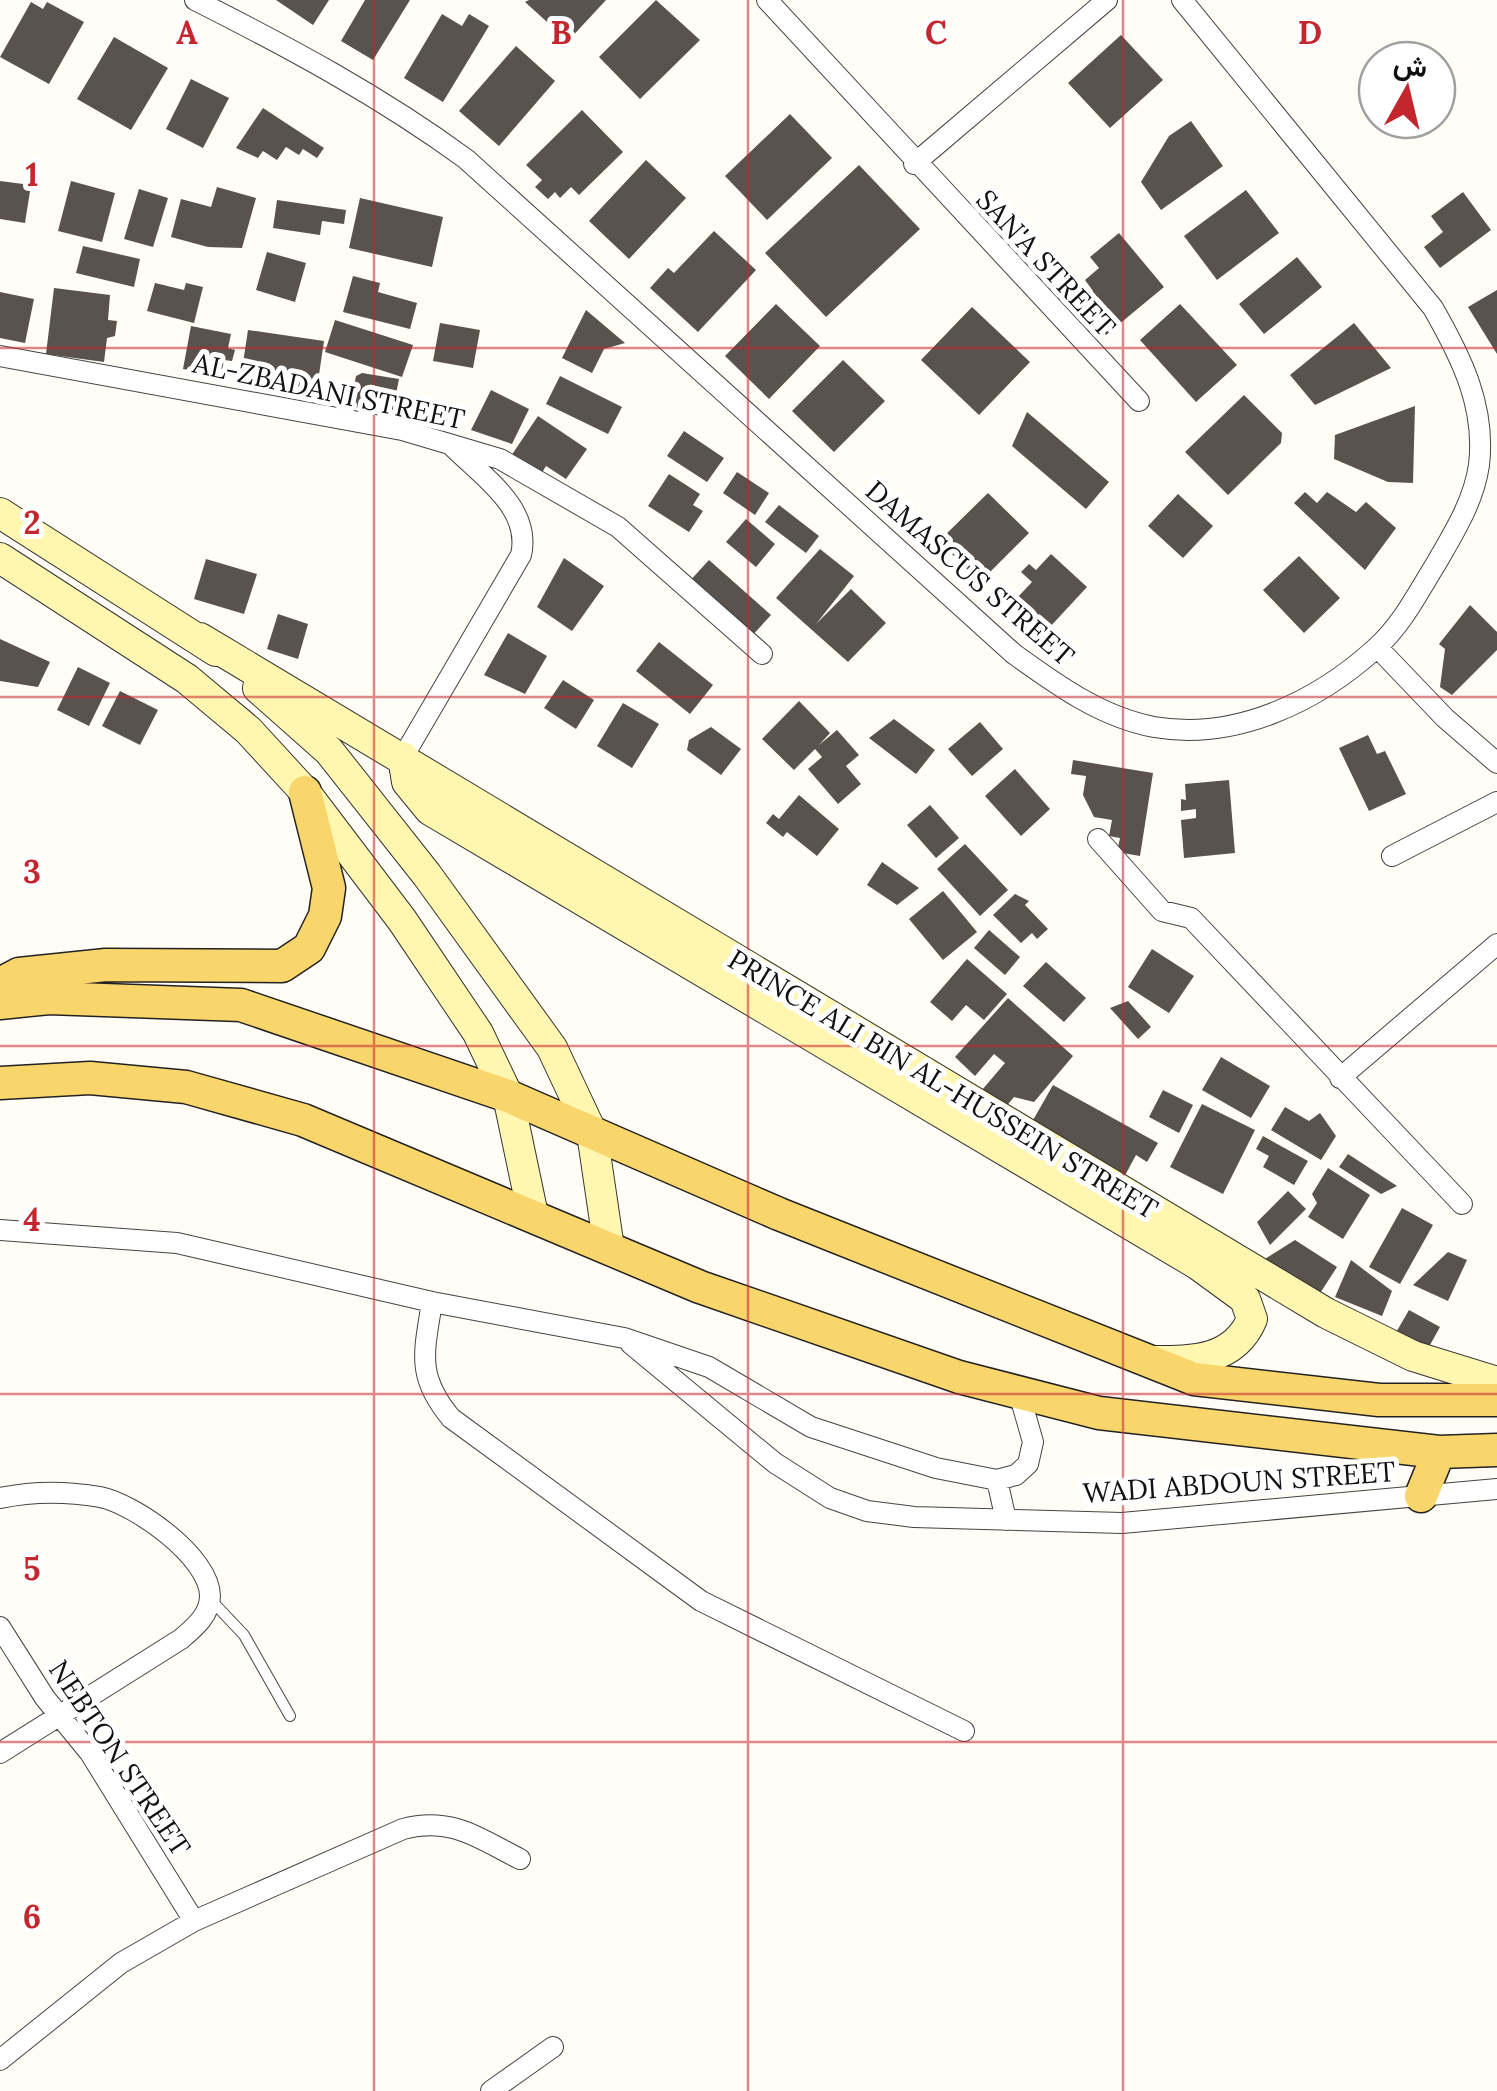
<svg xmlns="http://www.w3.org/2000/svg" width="1497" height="2091" viewBox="0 0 1497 2091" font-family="Lora,Vazirmatn,serif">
	<rect width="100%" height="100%" fill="#fffdf5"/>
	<path fill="#5a524d" d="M276,0h53l-16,25z
		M365,0h45l-37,60 -32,-19z
		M529,0h77l-38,41 -43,-39z
		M656,0l44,40 -60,59 -41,-42z
		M31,2l12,7 4,-7 37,20 -35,62 -49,-27z
		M442,14l20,12 7,-12 20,12 -46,76 -39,-24z
		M1121,35l42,45 -53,48 -42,-45z
		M114,37l54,31 -37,62 -54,-31z
		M516,46l39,35 -56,65 -40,-35z
		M191,79l38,19 -26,50 -37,-19z
		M263,108l61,40 -7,10 -14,-9 -4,6 -13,-8 -9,13 -14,-9 -5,7 -22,-10z
		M582,110l41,42 -44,43 -8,-8 -11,11 -5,-6 -7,7 -13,-12 7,-7 -16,-15z
		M790,114l42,44 -65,62 -42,-44z
		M1191,121l32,45 -62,44 -20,-28 28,-46z
		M646,160l40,38 -57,61 -40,-38z
		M859,165l61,64 -94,88 -61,-64z
		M0,181l31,4 -6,38 -25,-4z
		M71,181l44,12 -13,49 -44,-11z
		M217,187l39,11 -14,50 -34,-1 -37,-10 10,-38 30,8z
		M139,189l29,9 -15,49 -29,-8z
		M1246,190l33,43 -62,47 -33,-44z
		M1463,192l28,38 -51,38 -16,-21 19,-15 -12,-16z
		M360,198l83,19 -11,50 -83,-19z
		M277,200l69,10 -2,14 -22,-3 -2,14 -47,-7z
		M714,231l42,39 -58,62 -48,-44 18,-20 6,5z
		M1119,233l45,54 -58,48 -22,-26 9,-7 -6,-6 6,-5 -8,-11 14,-12 -9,-11z
		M83,246l57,13 -6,28 -58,-14z
		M267,252l39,11 -11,39 -39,-12z
		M1297,257l25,30 -58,47 -25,-30z
		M353,276l27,7 -2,9 39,11 -7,26 -67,-17z
		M155,283l29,7 2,-7 17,4 -9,36 -47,-12z
		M54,288l56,7 -2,25 9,1 -2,15 -8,2 -3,24 -58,-8z
		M1497,290v64l-29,-47z
		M0,292l34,7 -9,44 -25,-5z
		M776,304l44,42 -51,53 -44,-43z
		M1180,304l57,61 -41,37 -56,-62z
		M972,307l58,55 -51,53 -58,-55z
		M586,310l39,33 -21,6 -12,24 -30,-15z
		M335,320l78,25 -11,32 -77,-25z
		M440,323l40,7 -7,38 -40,-7z
		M1354,323l37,45 -76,37 -25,-30z
		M191,326l40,8 -3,14 7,2 -3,11 -8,-1 -3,16 -15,-2 3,-17 -10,-2 -3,16 -13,-2z
		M248,330l76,11 -8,54 -76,-12z
		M843,360l42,41 -51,51 -42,-41z
		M362,373l37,6 -7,35 -42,-8 6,-30z
		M560,376l62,31 -14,27 -62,-30z
		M491,390l38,19 -17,35 -41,-14z
		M1244,395l38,38 -1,10 -53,52 -43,-43z
		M1415,406l-2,77 -25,-1 -54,-23 1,-24z
		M1027,412l82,70 -23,27 -74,-63z
		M538,416l49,33 -21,30 -20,-13 -6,10 -29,-20z
		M684,431l40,27 -17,24 -40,-26z
		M737,472l32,21 -14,22 -32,-22z
		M669,474l31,20 -7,11 10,6 -14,21 -41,-26z
		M1305,492l12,11 10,-11 29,20 10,-10 30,26 -31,42 -71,-67z
		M988,493l41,40 -49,49 -41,-41z
		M1178,494l35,32 -30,32 -35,-32z
		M779,505l40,31 -13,17 -41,-31z
		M746,519l29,25 -19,23 -30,-25z
		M820,549l34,27 -38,48 35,-35 35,34 -38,39 -72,-64z
		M1051,554l36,33 -39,42 -32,-30 16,-17 -11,-10 8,-8 7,6z
		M1299,556l41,42 -36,35 -41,-43z
		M564,558l40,28 -32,45 -35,-24z
		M206,559l51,15 -13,40 -50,-15z
		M709,560l62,55 -22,24 -62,-55z
		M1470,605l27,27v18l-45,45 -12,-8 5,-38 -6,-5z
		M278,614l30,10 -10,35 -31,-10z
		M508,633l39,23 -22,38 -41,-19z
		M0,639l50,23 -12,25 -38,-6z
		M659,642l54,43 -23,29 -54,-43z
		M78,667l32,16 -21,43 -32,-16z
		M563,680l31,20 -18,29 -32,-21z
		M120,691l38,19 -18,35 -38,-19z
		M799,701l31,32 -11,12 18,-15 22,25 -13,11 15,18 -23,20 -30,-35 14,-12 -7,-8 -21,21 -32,-31z
		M623,703l36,21 -27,44 -35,-22z
		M894,719l41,31 -19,24 -47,-36z
		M980,722l23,27 -31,27 -24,-27z
		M711,727l30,22 -20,26 -34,-25 2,-10z
		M1368,735l9,19 8,-3 21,43 -37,17 -30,-63z
		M1073,760l80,13 -13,83 -23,-4 3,-14 -11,-2 3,-16 -18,-3 -11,-22 3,-19 -15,-2z
		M1015,769l35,40 -29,27 -36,-40z
		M1229,780l6,73 -51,5 -3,-38 15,-2v-9l-15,2v-12l5,1 -1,-16z
		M799,795l40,34 -22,27 -30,-24 -4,5 -17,-14 7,-9 6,5z
		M930,805l29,33 -23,20 -29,-33z
		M965,844l43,46 -28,26 -43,-47z
		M882,862l37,26 -22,17 -30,-20z
		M943,891l34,41 -34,28 -34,-41z
		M1015,894l14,7 -4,4 23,24 -11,10 -5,-6 -11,10 -28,-28z
		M989,930l31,27 -15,18 -31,-27z
		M1152,949l42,27 -25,37 -41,-26z
		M967,959l40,35 -23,26 -18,-15 -14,16 -22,-19z
		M1046,962l40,36 -22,24 -41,-36z
		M1008,998l65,58 -39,46 -20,-5 -10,12 -22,-19 23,-27 -11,-9 -19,22 -20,-19z
		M1128,1001l23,26 -13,12 -28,-31z
		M1221,1057l49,29 -19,32 -49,-28z
		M1053,1085l105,58 -11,19 -11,-7 -14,26 -94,-52z
		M1163,1090l30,15 -14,28 -30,-16z
		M1202,1104l53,26 -32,64 -53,-27z
		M1285,1107l24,14 11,-8 16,23 -15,24 -50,-30z
		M1263,1136l45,25 -14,24 -31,-18 6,-11 -13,-7z
		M1348,1154l49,32 -16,8 -42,-27z
		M1328,1168l42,27 -27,44 -35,-22 9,-14 -5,-9z
		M1288,1191l18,18 -36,36 -13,-23z
		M1402,1208l31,17 -33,59 -31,-17z
		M1295,1240l42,27 -22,34 -58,-37z
		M1448,1252l19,8 -19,41 -35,-16z
		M1351,1260l41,31 -10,25 -47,-19z
		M1409,1310l31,17 -15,27 -31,-18z"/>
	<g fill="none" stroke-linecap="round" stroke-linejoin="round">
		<defs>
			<path id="lane" d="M210,1599l34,36 46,81"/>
			<path id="street" d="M195,0c95,48 185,96 271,159l548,495c43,31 87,63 140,73 81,14 163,-25 222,-79 26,-23 43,-57 61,-86 18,-31 37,-62 42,-97 7,-59 -18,-108 -46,-157l-251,-308
				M767,0l372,401
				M914,164l193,-164
				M0,356l402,74 98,29 118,68 144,127
				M1377,647l68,71 52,45
				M403,757l118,-202c11,-47 -39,-79 -69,-109
				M1098,839l64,72 29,7 271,286
				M1392,856l105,-54
				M1340,1078l157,-134
				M0,1230l177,13 255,59 192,36 85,29 102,60 125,41 61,12 19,-5 12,-11 5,-22 -14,-49
				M432,1302c-8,51 -16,74 19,116l250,183 263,130
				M631,1344l144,119 55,35 37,13 47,6 208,6 375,-34
				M997,1480l9,40
				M0,1498c33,-7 66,-7 100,-1 35,7 110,60 110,99 0,19 -16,32 -29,43l-181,114
				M0,1627l45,71 45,55 104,168
				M0,2060l121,-97 73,-42 209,-92c48,-13 75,9 117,30
				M491,2091l62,-44"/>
			<path id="secondary" d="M0,513l216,138
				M0,558l187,121 61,51 57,62 97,128 76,113 30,63 25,119
				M200,638l1126,675 87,43 84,26
				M258,688l71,63 98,124 125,173 40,85 17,115
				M403,757l4,25 23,28 767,454 48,35 7,20c-18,43 -61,42 -101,42"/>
			<path id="primary" d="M0,984l19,-10 87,-9 176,1 27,-18 16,-32 4,-28 -24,-96
				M0,1003l49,-5 192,7 267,91 271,118 415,165 185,21h118
				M0,1083l90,-5 96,9 117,33 397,167 259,90 140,36 340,39 58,-2
				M1421,1496l18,-44"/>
		</defs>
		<use href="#lane" stroke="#444" stroke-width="12"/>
		<use href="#street" stroke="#444" stroke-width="22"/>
		<use href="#secondary" stroke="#333" stroke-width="32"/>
		<use href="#primary" stroke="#222" stroke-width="35"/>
		<use href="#lane" stroke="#fff" stroke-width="10"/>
		<use href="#street" stroke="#fff" stroke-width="20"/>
		<use href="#secondary" stroke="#fff6b0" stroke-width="30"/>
		<use href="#primary" stroke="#f9d66b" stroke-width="32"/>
	</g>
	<path fill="none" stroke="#c4262e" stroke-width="2.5" stroke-opacity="0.55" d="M374,0v2091M748,0v2091M1123,0v2091M0,348h1497M0,697h1497M0,1046h1497M0,1394h1497M0,1742h1497"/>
	<g text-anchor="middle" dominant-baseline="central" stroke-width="10" stroke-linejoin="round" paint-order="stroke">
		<g font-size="28" fill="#111" stroke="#fff">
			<text transform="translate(1046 263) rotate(47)">SAN'A STREET</text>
			<text transform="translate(329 391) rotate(12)">AL-ZBADANI STREET</text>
			<text transform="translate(970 573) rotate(41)">DAMASCUS STREET</text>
			<text transform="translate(943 1084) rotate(31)">PRINCE ALI BIN AL-HUSSEIN STREET</text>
			<text transform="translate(1239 1482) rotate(-4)">WADI ABDOUN STREET</text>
			<text transform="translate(120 1758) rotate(56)">NEBTON STREET</text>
		</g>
	</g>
	<g font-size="32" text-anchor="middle" font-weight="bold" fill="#c4262e" stroke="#fff" stroke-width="10" stroke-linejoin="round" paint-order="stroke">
		<text x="187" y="44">A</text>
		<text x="561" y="44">B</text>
		<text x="936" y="44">C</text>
		<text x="1310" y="44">D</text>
		<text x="32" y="186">1</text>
		<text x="32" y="534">2</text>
		<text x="32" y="883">3</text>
		<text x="32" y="1231">4</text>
		<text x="32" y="1580">5</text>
		<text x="32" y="1928">6</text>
	</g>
	<g transform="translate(1407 90) rotate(8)"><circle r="48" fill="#ffffff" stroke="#a0a0a0" stroke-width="2.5"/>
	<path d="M0-8L18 38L0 25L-18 38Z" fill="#c4262e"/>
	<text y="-15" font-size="28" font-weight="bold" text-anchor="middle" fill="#111111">ش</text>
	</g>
</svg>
